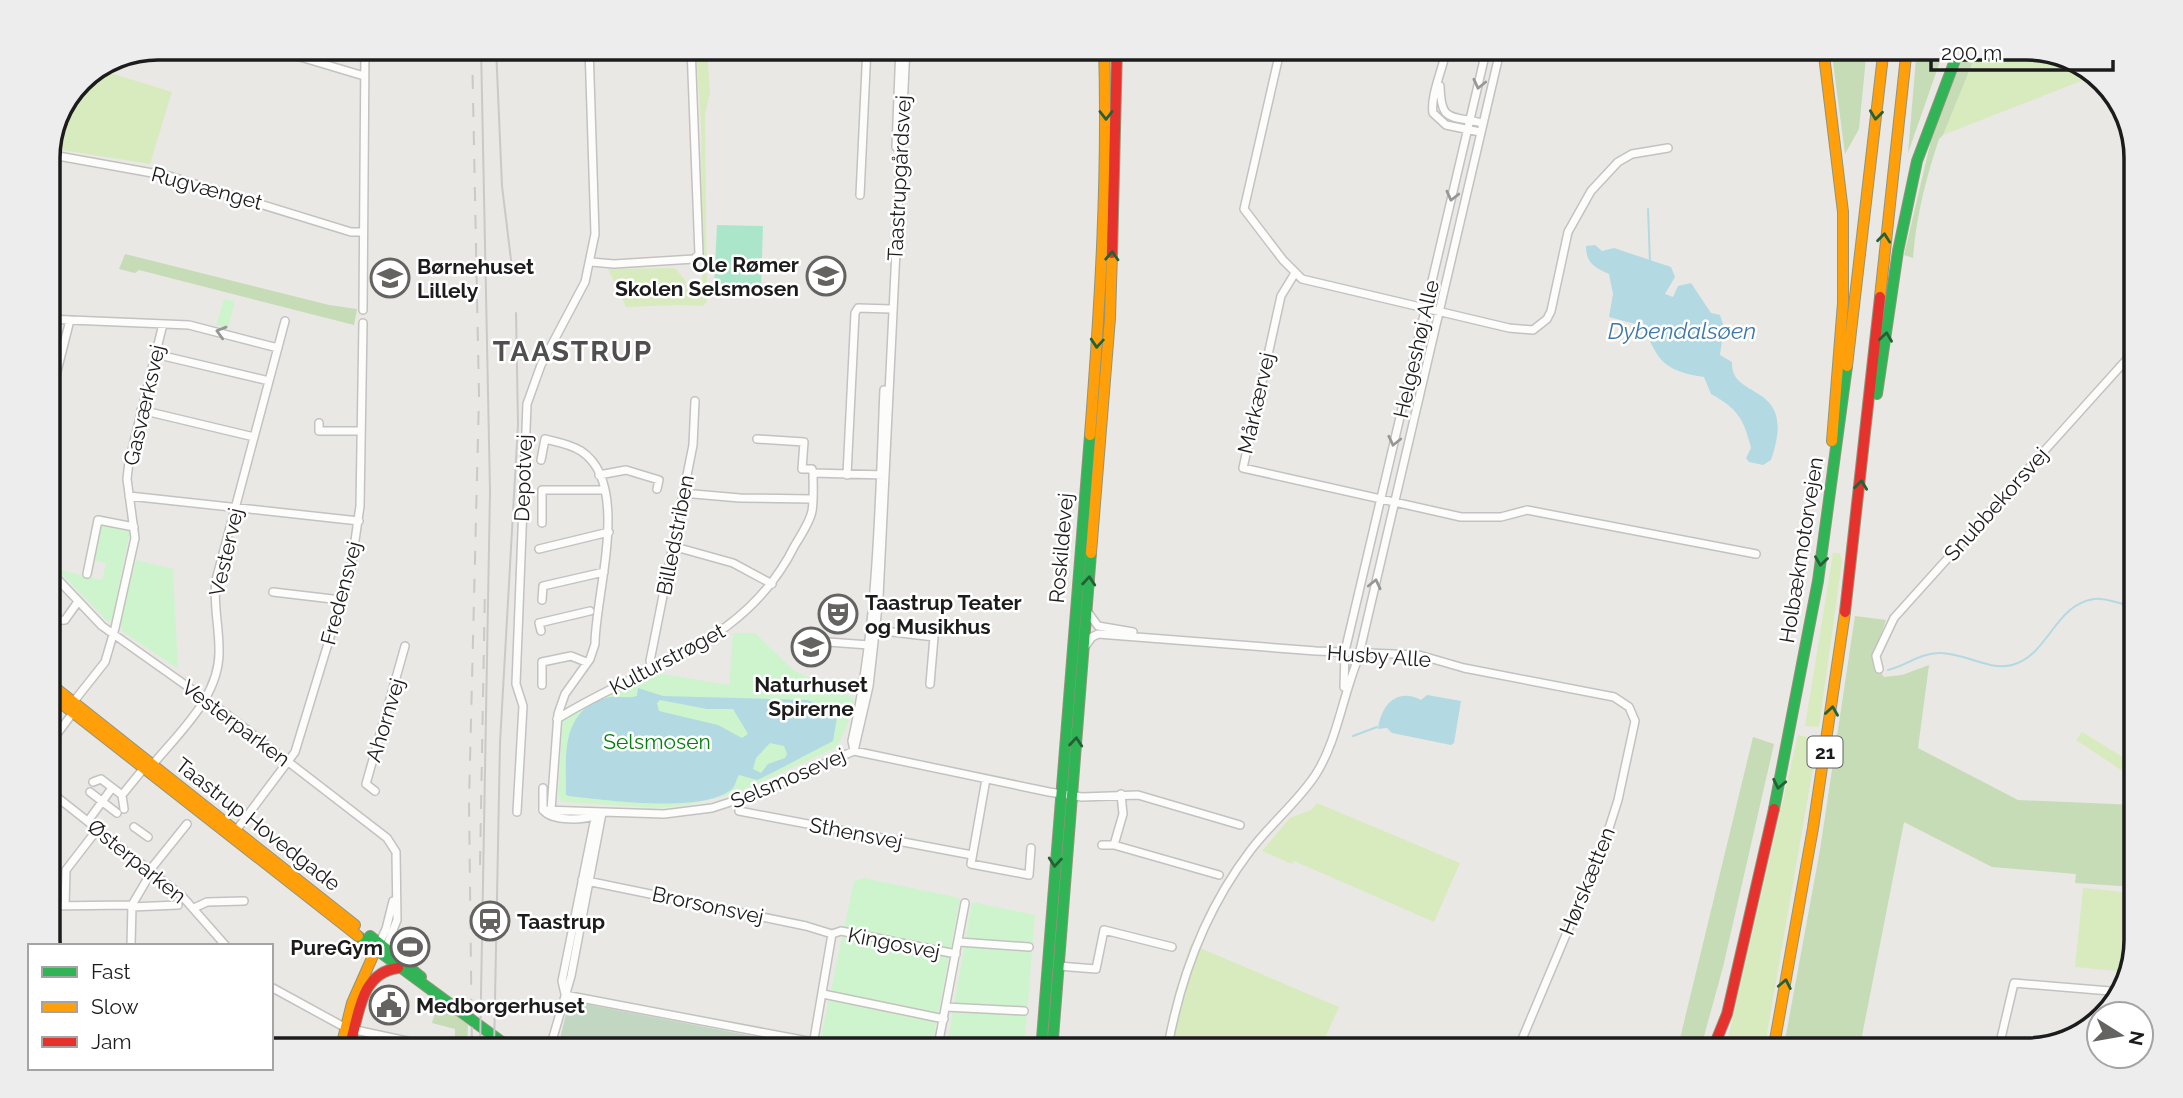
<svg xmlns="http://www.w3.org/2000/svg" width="2183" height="1098" viewBox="0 0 2183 1098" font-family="Raleway,sans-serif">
	<rect width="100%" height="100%" fill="#eae8e4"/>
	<path fill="#d8ebbf" d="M696,47h11l3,45 -5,23 2,187 -4,4 -24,-1 -53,2 -18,-38 67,-1 10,12 1,10 16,-2 -1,-162z
		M1979,47h47l48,11 20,18 -151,59z
		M101,70l71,22 -22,72 -101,-16 31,-69z
		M1833,553h7l2,8 -23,166 -14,-1z
		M2082,732l54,33v15l-60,-40z
		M1798,735l20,4 -54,312h-39z
		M1317,803l143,60 -26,59 -140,-61 -2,3 -30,-13 28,-33 21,-8z
		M2083,888l53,5v48l-7,31 -54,-5z
		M1191,944l148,63 -20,44h-138l-18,-3 12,-56z"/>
	<path fill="#c5dcb6" d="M1831,47h36l-8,82 -14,25z
		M1917,47h28l-37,106z
		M1966,47h13l-36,88 -4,4c-13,39 -23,78 -26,119l-9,-3 29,-123z
		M125,254l204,51 28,4 -3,16 -215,-55 -4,3 -16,-4z
		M1855,616l31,4 -14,40 12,17 18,-2 27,-10 -11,83 100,52 118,5v82l-61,-4 1,-9 -84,-7 -88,-45 -45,229h-76l37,-201z
		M1753,737l21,7 -51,223 -23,84h-23z
		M438,1001l30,24 -1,26h-12v-22l-23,-6z"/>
	<path fill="#c1d7c1" d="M569,1001l231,44 4,6h-247z"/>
	<path fill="#cef4ce" d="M224,299l11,2 -7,27 -12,-3z
		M102,524l28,7 -18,89 -4,2 -51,-53 45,11 4,-17 -13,-3z
		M136,560l37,9 5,100 -55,-37 -3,-9z
		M733,633h22l38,37 61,28 -6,25 -11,24 -98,45 -50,13 -30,3 -97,-6 -4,-5 5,-85 82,-41 84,14z
		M864,878l96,20 -29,153h-113l36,-170z
		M972,902l63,13 -11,136h-78z"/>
	<path fill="#abe6cb" d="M717,225l46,1 -2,63 -47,-1z"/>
	<path fill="#b3d9e2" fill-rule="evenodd" d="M1595,245l7,6 12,-3 57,19 4,10 -10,17 8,3 5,-11 13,-3 20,30 9,2 4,12 -4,28 12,7c-2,40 67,17 39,98l-8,5 -14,-3 -3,-4 5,-10c-7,-29 -14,-40 -40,-54l-7,-17c-42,-6 -48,-18 -62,-57l-7,4 -26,-7 4,-23 -4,-20c-15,-7 -23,-11 -23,-28z
		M638,688l25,8 144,4 26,9 4,8 -4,24c-24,12 -50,27 -76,39l-18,-5c-3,4 -3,10 -7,14 -29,25 -127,11 -163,7l-3,-1c0,-39 -6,-84 40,-97 11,-3 21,1 31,-2zM660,700l47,9h26l15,25 -6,4 -24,-13 -59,-14 -2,-8zM770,743l14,3 3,8 -2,4 -17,6 -7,9 -8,-4 3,-11z
		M1427,695l34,6 -7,42 -3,2 -59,-12 -5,-5 -9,1c3,-23 18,-42 43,-29z"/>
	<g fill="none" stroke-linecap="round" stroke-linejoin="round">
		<path stroke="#b3d9e2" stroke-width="2" d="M1648,209l2,53
			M1888,670c18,-4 32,-17 51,-17 24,-1 49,18 73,12 37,-10 42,-60 82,-66 13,-2 28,7 42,7
			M1353,736l24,-9"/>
		<defs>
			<path id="street" d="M267,47l97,29
				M1281,47l-37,162 39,51 19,19 207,49 24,2 14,-11 4,-8 17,-79 23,-41 27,-29 14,-8 36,-6
				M1447,47c-3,19 -17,48 -14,66l13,12 34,7
				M1440,86c1,37 10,29 42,37
				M896,147l4,-100
				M47,154l122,22 182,56h12
				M860,195l7,-148
				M591,262l23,2 80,-5 5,-5 -8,-207
				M1295,273l-14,23 -38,172 218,49h40l26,-7 229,44
				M363,310l2,-263
				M47,319l142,6 89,23
				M155,354l114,27
				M141,410l113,27
				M47,411l23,-91
				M319,423v8h41
				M757,439l47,3 -2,27h10l1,4 72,2
				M541,460l4,-21c12,3 25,5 36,12 51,33 14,143 14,193l-5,15 -25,35 -7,20 -7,96
				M599,475l27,-5 33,10 -2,9
				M847,475l8,-162 3,-5 33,1
				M682,493l58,5 72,1
				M129,496l230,25
				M542,523v-33h61
				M672,546l61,17 39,21
				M539,549l70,-17
				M47,568l55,58 123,87 162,125 9,14 1,68 -11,28
				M87,574l11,-54 36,7
				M273,592l68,8
				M542,600l1,-14 61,-14
				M1087,611l11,15 35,6
				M47,621l18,-1 12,-17
				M876,630l58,7 -4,47
				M541,631l-2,-8 51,-12
				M828,642l41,3
				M1084,648l8,-11 6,-3 218,17 103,4 45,13 150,29 15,10 6,14 -17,79 -15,47 -86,204
				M652,668l-2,-7 43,-216 2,-44
				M1879,669l-3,-13 18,-38 242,-269
				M542,685v-23l29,-6 15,6
				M1344,687l1,-36 142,-604
				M71,705l34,-43 10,-34 20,-90 -8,-59 2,-17 34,-138
				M557,719c90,-57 187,-71 238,-174 6,-10 15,-23 17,-34 2,-12 1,-26 1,-38
				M48,746l27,-36
				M854,750l-2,-9c26,-115 27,-234 32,-351
				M854,751l15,-65 10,-89 27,-550
				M150,768c27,-34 71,-71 69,-119 0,-24 -6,-45 -3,-69l69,-259
				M986,779l-15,85 58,11 2,-27
				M93,782l8,-3 21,16
				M48,790l134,106 44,50
				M375,791l-9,-7 39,-138
				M90,792l27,21
				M1121,794l2,20 -9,31 105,30
				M124,809l-2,-14 22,-27
				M543,810l121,4 48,-6 37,-12 105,-45 195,41 33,5 56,-2 102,30
				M543,810c10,12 41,10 55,5
				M543,810v-22
				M739,811l233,44
				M517,812l6,-106 -7,-22 11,-280 14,-39 44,-83 10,-48 -6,-187
				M88,821l24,-33
				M134,827l14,10
				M235,832l60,-80 56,-184 9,-62 3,-183
				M1102,845h12
				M150,870l37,-46
				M582,880l224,46 26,8
				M48,906l84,-1
				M65,906l1,-36 27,-35
				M131,907l47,-2
				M194,908l13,-6 37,-1
				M832,934l9,-3 115,23
				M959,942l70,5
				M131,946l1,-41 20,-34
				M378,946l8,-17 7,-28
				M1058,966l38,3 8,-39 68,17
				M271,987l75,41 61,13 7,10
				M565,994l-3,-13 32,-158 6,-8
				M823,994l121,25
				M565,995l248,47
				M946,1007l78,4
				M1168,1046c13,-71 38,-137 82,-195 20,-27 48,-49 66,-77 21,-33 27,-79 42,-115l143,-612
				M549,1051l22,-75 31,-163
				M812,1051l20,-117
				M937,1051l28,-148
				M1998,1051l16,-68 108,9"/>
			<path id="fast" d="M1877,394l21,-143 19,-90 43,-114
				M1774,809l44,-228 29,-215
				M358,936l156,115
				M370,936l51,41
				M1041,1051l49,-616
				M1052,1051l39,-498"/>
			<path id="slow" d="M1823,47l20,165v91l-11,138
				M1880,297l27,-250
				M1847,366l37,-319
				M1090,435c10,-129 18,-258 14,-388
				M1091,553l19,-235 2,-65
				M48,682l307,243
				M48,693l310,243
				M340,1051l12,-48 24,-54
				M1773,1051l40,-223 32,-216"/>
			<path id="jam" d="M1112,253l5,-206
				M1845,612l35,-315
				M348,1051c11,-31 10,-78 50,-83
				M1712,1051l15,-37 47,-205"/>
		</defs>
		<use href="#street" stroke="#c3c2c0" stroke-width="10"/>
		<use href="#fast" stroke="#93947c" stroke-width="12"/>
		<use href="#slow" stroke="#93947c" stroke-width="12"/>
		<use href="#jam" stroke="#93947c" stroke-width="12"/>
		<use href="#street" stroke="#fcfcfb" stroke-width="7"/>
		<use href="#fast" stroke="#30b455" stroke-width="10"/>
		<use href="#slow" stroke="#ff9f0a" stroke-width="10"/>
		<use href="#jam" stroke="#e5322d" stroke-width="10"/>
		<path stroke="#c9c9c8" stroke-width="2" d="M496,47l6,139 10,82
			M480,1051l10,-560 -9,-444
			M494,1051l6,-308 18,-319 -2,-111"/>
		<path stroke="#c9c9c8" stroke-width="2" stroke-dasharray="14 14" stroke-linecap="butt" d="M472,47l7,349 -10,406 3,249
			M480,865l5,-280"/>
	</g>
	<defs><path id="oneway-chevron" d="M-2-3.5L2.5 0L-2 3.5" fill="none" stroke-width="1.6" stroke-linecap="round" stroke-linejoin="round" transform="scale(1.75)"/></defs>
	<g stroke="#979797">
		<use href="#oneway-chevron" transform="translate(1479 84) rotate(103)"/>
		<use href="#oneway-chevron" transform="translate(1452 196) rotate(104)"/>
		<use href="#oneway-chevron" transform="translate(221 332) rotate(-164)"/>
		<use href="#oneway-chevron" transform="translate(1394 441) rotate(103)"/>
		<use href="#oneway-chevron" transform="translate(1375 584) rotate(-77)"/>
	</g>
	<g stroke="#256036">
		<use href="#oneway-chevron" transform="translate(1106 115) rotate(90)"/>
		<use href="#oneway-chevron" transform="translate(1876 115) rotate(97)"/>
		<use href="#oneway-chevron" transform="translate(1884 238) rotate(-84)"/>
		<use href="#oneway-chevron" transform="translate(1112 256) rotate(-87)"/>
		<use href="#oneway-chevron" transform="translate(1886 337) rotate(-82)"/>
		<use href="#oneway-chevron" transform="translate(1097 343) rotate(94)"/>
		<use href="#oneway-chevron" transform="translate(1861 485) rotate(-83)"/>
		<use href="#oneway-chevron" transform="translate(1821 561) rotate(98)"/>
		<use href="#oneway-chevron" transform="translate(1089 581) rotate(-85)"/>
		<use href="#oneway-chevron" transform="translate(1832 711) rotate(-82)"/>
		<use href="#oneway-chevron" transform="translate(1076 742) rotate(-85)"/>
		<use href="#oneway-chevron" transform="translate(1779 784) rotate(102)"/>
		<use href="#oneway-chevron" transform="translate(1055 862) rotate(95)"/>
		<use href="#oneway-chevron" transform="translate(1785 984) rotate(-79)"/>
	</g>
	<defs>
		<symbol id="school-ring" viewBox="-11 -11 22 22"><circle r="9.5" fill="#fff" stroke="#646362" stroke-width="1.5"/><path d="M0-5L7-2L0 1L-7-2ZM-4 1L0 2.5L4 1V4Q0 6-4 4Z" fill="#646362"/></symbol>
		<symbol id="theatre-ring" viewBox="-11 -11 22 22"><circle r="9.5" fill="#fff" stroke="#646362" stroke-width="1.5"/><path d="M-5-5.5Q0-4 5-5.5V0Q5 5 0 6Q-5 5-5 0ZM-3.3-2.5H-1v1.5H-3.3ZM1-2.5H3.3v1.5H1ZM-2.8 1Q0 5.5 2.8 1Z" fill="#646362"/></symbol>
		<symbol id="station-ring" viewBox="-11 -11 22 22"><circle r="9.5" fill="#fff" stroke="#646362" stroke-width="1.5"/><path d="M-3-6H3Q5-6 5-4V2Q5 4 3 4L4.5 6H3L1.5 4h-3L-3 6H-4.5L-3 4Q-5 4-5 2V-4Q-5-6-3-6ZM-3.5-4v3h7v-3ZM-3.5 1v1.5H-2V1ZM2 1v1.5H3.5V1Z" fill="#646362"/></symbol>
		<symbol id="stadium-ring" viewBox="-11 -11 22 22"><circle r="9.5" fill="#fff" stroke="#646362" stroke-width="1.5"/><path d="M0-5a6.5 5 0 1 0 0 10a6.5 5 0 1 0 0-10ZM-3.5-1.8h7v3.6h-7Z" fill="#646362"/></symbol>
		<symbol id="civic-ring" viewBox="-11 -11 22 22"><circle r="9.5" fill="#fff" stroke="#646362" stroke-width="1.5"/><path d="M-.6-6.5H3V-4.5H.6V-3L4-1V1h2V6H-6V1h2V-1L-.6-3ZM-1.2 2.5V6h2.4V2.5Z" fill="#646362"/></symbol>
	</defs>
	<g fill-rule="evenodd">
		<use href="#school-ring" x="804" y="254" width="44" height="44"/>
		<use href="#school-ring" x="368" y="256" width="44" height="44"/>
		<use href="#theatre-ring" x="816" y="592" width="44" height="44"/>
		<use href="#school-ring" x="789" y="625" width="44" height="44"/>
		<use href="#station-ring" x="468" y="899" width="44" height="44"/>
		<use href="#stadium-ring" x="388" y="925" width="44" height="44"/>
		<use href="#civic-ring" x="367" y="983" width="44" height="44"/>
	</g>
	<g text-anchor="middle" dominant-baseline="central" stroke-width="5" stroke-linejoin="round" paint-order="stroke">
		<rect fill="#fff" stroke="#606060" stroke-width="2" x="1807.5" y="736.5" width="35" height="31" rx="5"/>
		<g font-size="19" font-weight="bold" fill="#1c1c1c">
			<text x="1825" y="752">21</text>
		</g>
		<g font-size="21" fill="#1c1c1c" stroke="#fff">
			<text transform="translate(899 178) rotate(-87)">Taastrupgårdsvej</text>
			<text transform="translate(207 188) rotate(15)">Rugvænget</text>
			<text transform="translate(1416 349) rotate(-77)">Helgeshøj Alle</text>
			<text transform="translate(1256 403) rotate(-77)">Mårkærvej</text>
			<text transform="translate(144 405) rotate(-77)">Gasværksvej</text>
			<text transform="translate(523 478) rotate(-88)">Depotvej</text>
			<text transform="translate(1996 504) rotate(-48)">Snubbekorsvej</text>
			<text transform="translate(675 535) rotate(-79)">Billedstriben</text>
			<text transform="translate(1061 548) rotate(-85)">Roskildevej</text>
			<text transform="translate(1801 550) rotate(-81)">Holbækmotorvejen</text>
			<text transform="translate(226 552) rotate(-77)">Vestervej</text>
			<text transform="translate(341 593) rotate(-75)">Fredensvej</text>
			<text transform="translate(1379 656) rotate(4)">Husby Alle</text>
			<text transform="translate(667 659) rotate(-28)">Kulturstrøget</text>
			<text transform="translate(385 720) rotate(-73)">Ahornvej</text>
			<text transform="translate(236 723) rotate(37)">Vesterparken</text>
			<text transform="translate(788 778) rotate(-23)">Selsmosevej</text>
			<text transform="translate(258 824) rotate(38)">Taastrup Hovedgade</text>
			<text transform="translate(856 833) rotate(11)">Sthensvej</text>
			<text transform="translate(137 861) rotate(39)">Østerparken</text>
			<text transform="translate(1587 881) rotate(-68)">Hørskætten</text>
			<text transform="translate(708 905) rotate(12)">Brorsonsvej</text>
			<text transform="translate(894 943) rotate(11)">Kingosvej</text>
		</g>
		<g font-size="21" font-weight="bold" fill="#1c1c1c" stroke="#fff" text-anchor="start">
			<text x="799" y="264" text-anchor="end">Ole Rømer<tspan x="799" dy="24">Skolen Selsmosen</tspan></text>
			<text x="417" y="266">Børnehuset<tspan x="417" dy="24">Lillely</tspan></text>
			<text x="865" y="602">Taastrup Teater<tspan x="865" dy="24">og Musikhus</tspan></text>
			<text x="811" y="684" text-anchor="middle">Naturhuset<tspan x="811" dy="24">Spirerne</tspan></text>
			<text x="517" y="921">Taastrup</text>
			<text x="383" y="947" text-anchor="end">PureGym</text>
			<text x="416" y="1005">Medborgerhuset</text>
		</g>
		<g font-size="21" fill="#028209" stroke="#fff">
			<text x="657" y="741">Selsmosen</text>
		</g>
		<g font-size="23" font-style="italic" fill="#3f78ab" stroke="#fff">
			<text x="1682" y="330">Dybendalsøen</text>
		</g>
		<g font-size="28" font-weight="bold" letter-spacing="2" fill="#4f4f4f" stroke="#fff">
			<text x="573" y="351">TAASTRUP</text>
		</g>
	</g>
	<path d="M0 0H2183V1098H0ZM158 60H2026A98 98 0 0 1 2124 158V940A98 98 0 0 1 2026 1038H158A98 98 0 0 1 60 940V158A98 98 0 0 1 158 60Z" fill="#ededed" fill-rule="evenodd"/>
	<path fill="none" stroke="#1c1c1c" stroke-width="3.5" d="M158 60H2026A98 98 0 0 1 2124 158V940A98 98 0 0 1 2026 1038H158A98 98 0 0 1 60 940V158A98 98 0 0 1 158 60Z"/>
	<rect x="28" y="944" width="245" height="126" fill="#ffffff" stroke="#a4a4a4" stroke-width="2"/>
	<rect x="42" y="967" width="35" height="10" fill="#30b455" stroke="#a4a4a4" stroke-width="2"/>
	<text x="91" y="979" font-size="21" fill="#1c1c1c">Fast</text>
	<rect x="42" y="1002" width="35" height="10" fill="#ff9f0a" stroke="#a4a4a4" stroke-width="2"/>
	<text x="91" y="1014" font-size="21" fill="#1c1c1c">Slow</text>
	<rect x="42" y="1037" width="35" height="10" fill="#e5322d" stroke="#a4a4a4" stroke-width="2"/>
	<text x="91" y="1049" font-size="21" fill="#1c1c1c">Jam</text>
	<g transform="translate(2120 1035) rotate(101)"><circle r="33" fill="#ffffff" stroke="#a4a4a4" stroke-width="2"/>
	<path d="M0-5L12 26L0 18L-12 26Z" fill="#646362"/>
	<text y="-10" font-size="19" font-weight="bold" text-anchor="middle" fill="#1c1c1c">N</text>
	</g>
	<path d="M1931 60v10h182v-10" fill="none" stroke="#1c1c1c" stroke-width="3.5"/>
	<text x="1941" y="60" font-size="21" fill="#1c1c1c" stroke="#ffffff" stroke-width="5" paint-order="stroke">200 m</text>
</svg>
